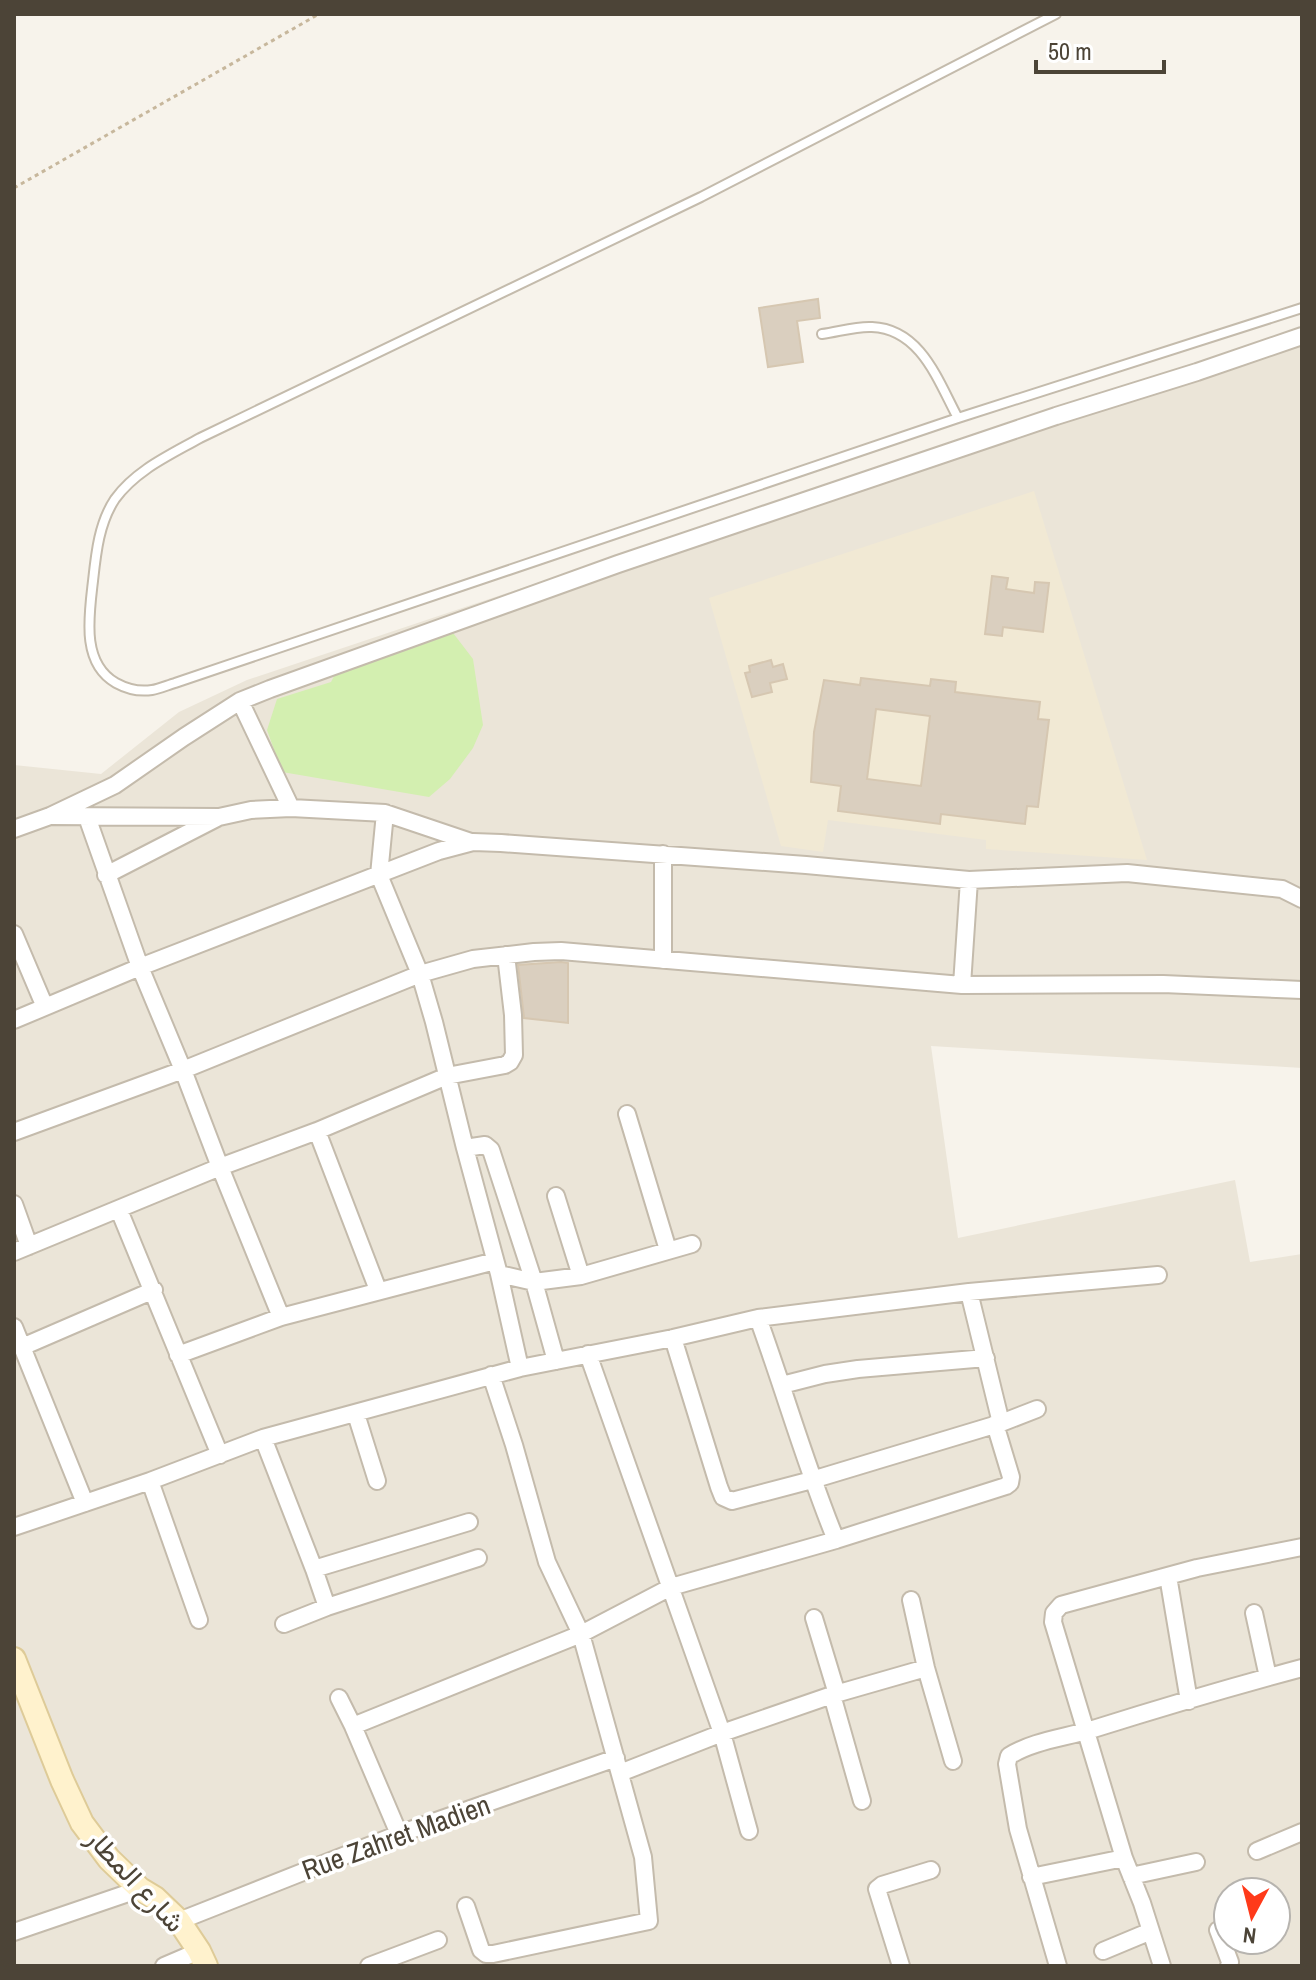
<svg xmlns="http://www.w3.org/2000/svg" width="1316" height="1980" viewBox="0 0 1316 1980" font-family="'Archivo Narrow',Vazirmatn,sans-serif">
	<rect width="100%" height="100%" fill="#f7f3eb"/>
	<path fill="#ebe5d8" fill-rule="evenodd" d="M1302,329v739l-371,-22 27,192 277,-58 15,82 52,-8v712h-1288v-1201l87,9 78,-62 68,-32 876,-293zM1228,1892h48v48h-48z"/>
	<path fill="#f1e9d4" d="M1034,491l113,369 -161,-11v-9l-158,-20 -5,32 -42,-6 -72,-248z"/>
	<path fill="#d3efb0" d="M450,629l23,30 10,66 -10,23 -23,31 -21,18 -147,-25 -15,-42 10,-31 54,-17 7,-14z"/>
	<path fill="#dacfbf" stroke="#d6c7b1" stroke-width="2" fill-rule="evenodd" d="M818,299l2,19 -23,3 6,41 -35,5 -9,-59z
		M992,576l16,2 -2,11 28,4 1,-11 14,1 -6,49 -40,-5 -1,9 -17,-2z
		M771,660l2,7 10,-3 4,15 -17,4 2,9 -20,5 -7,-24 5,-1 -1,-6z
		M861,678l69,8 1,-7 25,3 -1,10 85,10 -2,17 11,1 -11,87 -11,-1 -2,18 -84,-10 -1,10 -102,-13 3,-25 -30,-4 3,-50 10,-52 36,5zM876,709l54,7 -9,70 -54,-7z
		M561,962l7,1v60l-44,-5 -6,-53z"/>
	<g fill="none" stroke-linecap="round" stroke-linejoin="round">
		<defs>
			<path id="lane" d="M1056,14l-355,183 -501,241c-30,17 -64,32 -85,61 -16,24 -19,54 -22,82 -4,35 -12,82 23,102 11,6 23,9 36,7 7,-1 16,-5 23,-7l783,-265 344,-110
				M822,334c16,-2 34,-8 50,-7 49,2 66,54 86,91"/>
			<path id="street" d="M240,701l51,107
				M385,813l-6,62 41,99 14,48 31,126 34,126 21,94
				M52,816l167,1 32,-7 40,-2 94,5 86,29
				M87,817l53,150 43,103 37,97 61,150
				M14,829l36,-13 65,-31 69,-48 56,-36 30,-12 348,-125 438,-148 141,-44 105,-36
				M106,875l111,-57
				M14,934l31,73
				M663,960v-106
				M962,985l7,-105
				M14,1020l126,-53 299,-116 34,-9 28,1 305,22 163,15 158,-7 155,16 20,10
				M627,1114l41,136
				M317,1131l61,159
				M14,1132l169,-62 237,-96 53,-15 61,-7 27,-1 401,34 201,-1 139,6
				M465,1148l20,-3 6,5 43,132 22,79
				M556,1196l25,80
				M14,1204l15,42
				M119,1210l101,245
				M14,1252l206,-85 97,-36 130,-55 58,-11 5,-3 4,-7 -1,-40 -7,-60
				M499,1274l35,8 47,-6 111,-32
				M969,1292l32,131
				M758,1318c27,74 48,149 78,222
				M14,1327l71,176
				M673,1338l46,149 4,10 9,4 80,-21 189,-57 36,-14
				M22,1347l132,-57
				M588,1354l134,379 27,98
				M178,1355l103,-38 214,-56
				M782,1385l43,-11 33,-5 128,-11
				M356,1414l21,67
				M263,1438l51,131 13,38
				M150,1481l49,139
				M14,1527l136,-46 113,-43 257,-70 153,-30 85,-20 211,-26 189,-17
				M314,1569l155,-47
				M1168,1576l21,125
				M911,1600l15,68 27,93
				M1254,1613l14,64
				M814,1618l23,76
				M284,1624l43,-17 151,-49
				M832,1695l30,106
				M339,1698l14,28 46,108
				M353,1726l228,-92 90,-47 165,-47 170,-54 4,-3 1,-6 -16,-53
				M620,1773l102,-40 110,-38 94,-27
				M1257,1851l45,-19
				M1131,1876l65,-14
				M1031,1877l93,-19
				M466,1906l15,44 5,4h7l156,-33 -6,-64 -62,-223 -34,-72 -33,-117 -23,-70
				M179,1921l220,-87 217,-76
				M1218,1930l12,32 -1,4
				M14,1932l126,-43
				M1103,1951l48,-20
				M164,1966l35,-15
				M369,1966l69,-26
				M901,1966l-24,-77 5,-4 49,-15
				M1058,1966l-40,-137 -11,-65 2,-8c24,-15 54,-18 81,-26 70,-22 141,-43 212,-62
				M1162,1966l-20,-63 -18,-45 -71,-236 1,-9 7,-8 136,-37 105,-21"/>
			<path id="secondary" d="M14,1659l48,121 20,43 27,36 31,30 15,9 24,23 20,30 7,15"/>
		</defs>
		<use href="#lane" stroke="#c4bbac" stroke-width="12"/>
		<use href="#street" stroke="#c4bbac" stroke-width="20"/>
		<use href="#secondary" stroke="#decb98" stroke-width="26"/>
		<path stroke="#c7b79c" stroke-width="3" stroke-dasharray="4 4" stroke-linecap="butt" d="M14,188l305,-174"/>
		<use href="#lane" stroke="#fff" stroke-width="8"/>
		<use href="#street" stroke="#fff" stroke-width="16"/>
		<use href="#secondary" stroke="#fff2cd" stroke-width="22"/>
	</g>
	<g text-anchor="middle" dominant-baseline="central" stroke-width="7" stroke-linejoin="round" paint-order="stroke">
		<g font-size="28" fill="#4c4437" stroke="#fff">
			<text transform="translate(396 1837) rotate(-20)">Rue Zahret Madien</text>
			<text transform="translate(136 1880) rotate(47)">شارع المطار</text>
		</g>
	</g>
	<rect width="1316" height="1980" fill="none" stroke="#4c4437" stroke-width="32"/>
	<g transform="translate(1252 1916) rotate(187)"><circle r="38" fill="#ffffff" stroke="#b7b4af" stroke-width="2"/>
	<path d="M0-6L14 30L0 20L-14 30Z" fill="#ff3a1a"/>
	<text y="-12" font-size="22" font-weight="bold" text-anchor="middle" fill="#4c4437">N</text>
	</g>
	<path d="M1036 60v12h128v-12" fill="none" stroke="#4c4437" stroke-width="4"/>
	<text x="1048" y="60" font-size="24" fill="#4c4437" stroke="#ffffff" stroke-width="6" paint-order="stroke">50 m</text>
</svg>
